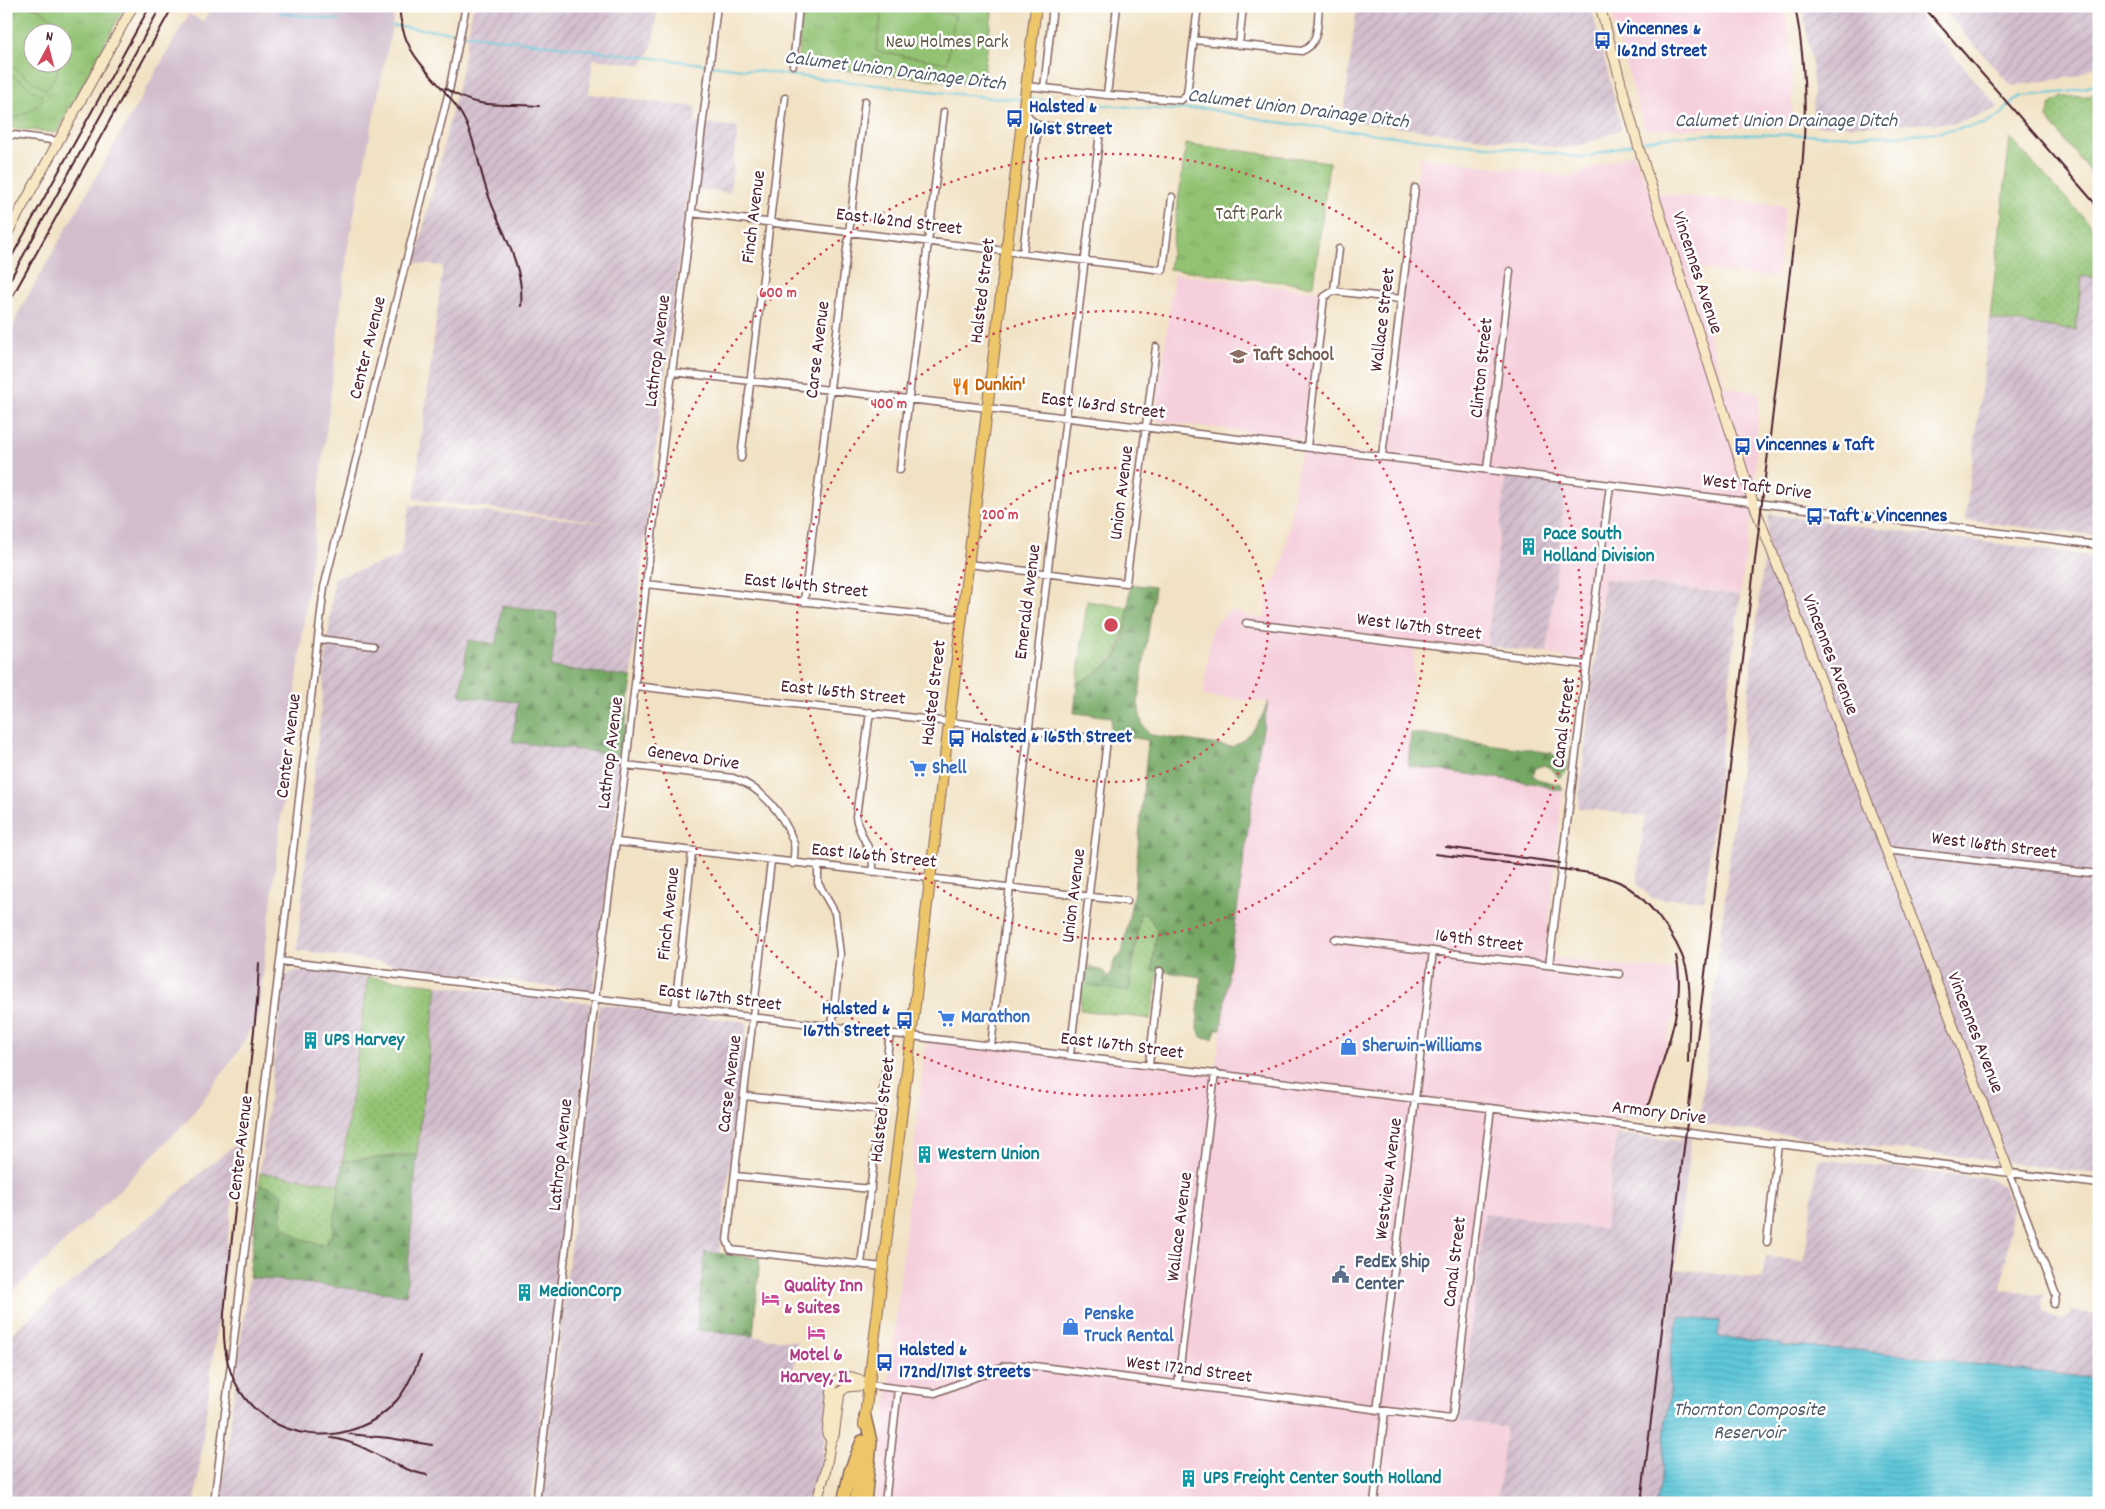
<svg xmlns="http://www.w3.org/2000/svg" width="2105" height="1509" viewBox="0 0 2105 1509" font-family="Dekko,sans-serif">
	<defs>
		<pattern id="industrial-furrows" width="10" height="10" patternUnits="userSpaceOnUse" patternTransform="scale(1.25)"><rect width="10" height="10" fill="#d1bdcc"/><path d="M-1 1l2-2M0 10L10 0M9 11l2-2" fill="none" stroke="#b5a2af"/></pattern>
		<pattern id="grass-dots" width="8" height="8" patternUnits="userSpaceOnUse" patternTransform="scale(1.25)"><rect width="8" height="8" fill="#92c272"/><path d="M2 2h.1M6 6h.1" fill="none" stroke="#7fa663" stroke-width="1.8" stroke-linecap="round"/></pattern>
		<pattern id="forest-firs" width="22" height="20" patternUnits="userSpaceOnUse" patternTransform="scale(1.25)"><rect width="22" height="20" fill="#75a864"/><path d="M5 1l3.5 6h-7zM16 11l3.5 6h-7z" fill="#628853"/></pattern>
		<pattern id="park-tufts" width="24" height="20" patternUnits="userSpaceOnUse" patternTransform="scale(1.25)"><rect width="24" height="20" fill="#92c272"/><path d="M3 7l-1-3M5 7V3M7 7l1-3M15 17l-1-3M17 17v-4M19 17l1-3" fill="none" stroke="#7fa663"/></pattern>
		<pattern id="water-rules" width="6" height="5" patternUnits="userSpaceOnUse" patternTransform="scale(1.25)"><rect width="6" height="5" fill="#5ec7d9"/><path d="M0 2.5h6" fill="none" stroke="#53aaba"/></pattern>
	</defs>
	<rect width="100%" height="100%" fill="#fff"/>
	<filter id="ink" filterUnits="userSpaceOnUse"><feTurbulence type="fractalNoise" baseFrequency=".02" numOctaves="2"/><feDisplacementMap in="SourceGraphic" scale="10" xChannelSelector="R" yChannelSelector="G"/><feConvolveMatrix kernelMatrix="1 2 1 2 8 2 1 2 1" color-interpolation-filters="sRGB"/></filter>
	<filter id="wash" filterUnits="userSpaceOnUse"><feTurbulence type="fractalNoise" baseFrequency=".0096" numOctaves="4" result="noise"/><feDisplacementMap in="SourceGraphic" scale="20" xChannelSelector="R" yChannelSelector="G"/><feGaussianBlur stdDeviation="1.12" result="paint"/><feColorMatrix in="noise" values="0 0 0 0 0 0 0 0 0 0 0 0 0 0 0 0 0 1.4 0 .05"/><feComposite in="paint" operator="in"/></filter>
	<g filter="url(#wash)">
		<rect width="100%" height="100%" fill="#f1e2c4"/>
		<path fill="#f5cfdb" d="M1609,6h175l6,38 3,82 -148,4z
			M1632,153l21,40 132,13 -8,72 -88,-10 36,119 34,6 -4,101 -15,101 -135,-16 -18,86 -40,-12 19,-168 -60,-7 -19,168 -72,-3 -7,123 124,17 25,7h6l-18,167 131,14 3,8 -4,34 -31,106 -26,-2 -13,112 -145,192 46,6 -9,76h-621l50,-466 289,36 43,-317 10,-54 -65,-6 9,-69 18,-16 10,1 7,5 16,2 3,-4 2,-27 11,-13 5,-18 15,-98 8,-12 74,9 39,-299 150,20z
			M1174,274l148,18 -18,147 -149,-18z"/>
		<path fill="url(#industrial-furrows)" d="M473,6h185l-5,38 -10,21 -50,-6 -4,35 107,13 -1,15 43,5 -8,66 -42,-5 -42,339 -28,270 -25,196 -296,-43 37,-372 66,-21 10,-52 208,19 -204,-25 29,-233 -28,-3 45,-185z
			M1357,6h234l31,123 -36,15 -24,4 -219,-28z
			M1802,6h109l88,102 -41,15 -144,3 -2,-63z
			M1939,6h160v57l-21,13 -66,10z
			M2082,276l17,2v258l-134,-16 25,-201 85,11z
			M1506,478l60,6 -19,169 -60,-7z
			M1769,514l330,43v617l-400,-50z
			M1604,579l136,16 -36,305 -53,-2 -14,-15 8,-67 -67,-8z
			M294,971h20l54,6 -28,207 -80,-11 24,-195z
			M437,985l154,18 -61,500h-310l29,-226 157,18 11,-141z
			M599,1004l148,18 -28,231 -14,-1 -8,77 100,13 -4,32 38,8 -11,90 -9,31h-271z
			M1616,1134l65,7 -48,362h-136l9,-76 -46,-6 25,-208 120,16z
			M240,1140l-45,363h-189v-165z
			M1818,1159l173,20 14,9 7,21 -10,81 43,5 -3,6 2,11 3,3 12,5 11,-5 1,-4 28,3v189h-453l30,-234 86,10 4,-23 38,6z"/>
		<path fill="#d1bdcc" d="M213,6h183l-48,239 -90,770 -19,35 -49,68 -80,81 -104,99v-954l14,-34 169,-296 14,7z
			M1681,1135l10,1 -45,367h-13z"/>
		<path fill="url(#grass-dots)" stroke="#6e704e" d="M2099,92v91l-52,-65 3,-13 13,-8 26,-1z
			M2010,138l89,96v44l-17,-2 -6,54 -86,-11z
			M1087,601l43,7 -13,47 -21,18 -19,11z
			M1140,913l7,1 10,15 -5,41 6,1 -7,48 -71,-9 4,-45 8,1 -5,5 -1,9 43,12z
			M368,977l69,8 -20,169 -74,7z
			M260,1173l80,11 -8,49 -7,13 -26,-8 -17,-13 -1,-16 2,-14 -24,-10z"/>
		<path fill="url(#forest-firs)" stroke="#606448" d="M1130,584l25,3 -17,114c2,14 2,26 14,34l80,12c20,-11 28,-24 36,-45l-10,54 -37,273h-5l-3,10 -12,-2 -4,-13 4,-47 -49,-7 5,-40 -10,-16 -7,-1 -11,79 -41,-7 -2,-5 1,-9 5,-3 11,3 6,7 5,-16 8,-9 12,-62 14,-151 -38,-6 2,-17 -38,-4 3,-29c13,-8 28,-16 39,-27 9,-10 14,-59 14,-73z
			M502,605l55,8 -6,54 80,10 -8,78 -111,-13 6,-40 -58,-6 8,-56 28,4z
			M1411,733l141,20 5,5h7l4,4 -2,9 -7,7 -8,-10 -7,-3 -8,3 -3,7 5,4 23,6 2,5h-6l-25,-7 -124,-17z
			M417,1154l-11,141 -157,-18 10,-92 13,3 11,7 -2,14 1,16 17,13 26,8 7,-13 11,-72z
			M705,1252l55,6 -7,78 -56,-6z"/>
		<path fill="url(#park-tufts)" stroke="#6e704e" fill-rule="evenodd" d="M6,6l118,2 -68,125 -50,-6zM32,32h30v30h-30z
			M803,6h190l-11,79 -185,-20z
			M1186,144l143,18 -15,124 -145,-17z"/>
		<path fill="#92c272" stroke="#6e704e" d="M21,6c21,0 28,8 37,25l1,1h-27v30l27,1 -3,12 -10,15 -40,-27v-34z
			M883,6h21l51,9 -8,48 -71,-12z
			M6,70l38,28 -14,13 -24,10z"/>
		<path fill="url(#water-rules)" stroke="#547382" d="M1679,1317l40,4 -1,16 61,6 5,3 73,4 242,29v124h-442l5,-29 3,-45 5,-33 1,-47z"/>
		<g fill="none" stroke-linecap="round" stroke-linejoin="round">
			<path stroke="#5ec7d9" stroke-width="2" d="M280,13l58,7
				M393,26l65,7
				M462,34l344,43 186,21 29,1
				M1028,99l140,11 34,-2 74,14 150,18 111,11 46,7 52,-15
				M1640,142l24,-5 52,-3 176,2 48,-4 44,-8 18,-10 12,-14 8,-4 46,-4 31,-8"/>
		</g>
	</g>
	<g filter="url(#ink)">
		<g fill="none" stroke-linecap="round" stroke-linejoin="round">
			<defs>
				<path id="street" d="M1194,40l108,11c18,-7 15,-28 17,-45
					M1239,45l4,-39
					M793,65l6,-59
					M1027,86l80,9 74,5 6,-6 11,-88
					M1044,88l9,-82
					M1107,95l10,-89
					M1024,110l7,10 7,5
					M6,134l53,7
					M691,213l472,57 9,-73
					M1023,253l15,-128
					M1334,291l5,-42
					M672,372l315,36 1112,137
					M1307,447l17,-150 9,-6 68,8
					M1382,456l33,-268
					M741,458l44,-360
					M1487,469l23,-198
					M900,470l44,-358
					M968,564l158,19 30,-236
					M646,584l316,35
					M804,602l61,-501
					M1246,623l341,42
					M318,639l56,7
					M635,686l472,54 -37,315
					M870,712l-14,105c3,21 19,32 17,55
					M626,765l107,13c28,9 50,35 60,63 3,6 1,15 0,23
					M617,842l510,59
					M1886,850l213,24
					M771,861l-44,379 4,10 152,17
					M818,867v16l17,30 5,41 -8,73
					M1335,939l285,35
					M280,961l631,75 1188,148
					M1549,965l61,-480
					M675,1009l17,-157
					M991,1046l109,-914 -62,-7 -9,3 -8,8
					M1149,1065l11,-94
					M744,1096l137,14
					M2009,1172l47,123 -2,9
					M735,1176l136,13
					M1767,1242l11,-98
					M861,1264l29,-231
					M1178,1384l37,-311
					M869,1385l66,8 69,-27 22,-1 425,54 2,-6 38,-305
					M1377,1411l56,-460
					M214,1503l66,-542 44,-374 125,-496 17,-85
					M536,1503l59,-504 31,-234 20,-181 71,-578
					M885,1503l13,-114
					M1374,1503l11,-91"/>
				<path id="secondary" d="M1600,6l38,139 115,357 256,670
					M6,236l127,-230
					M831,1440l-4,-6 5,-46c6,-19 26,-11 37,-3
					M816,1503l9,-29 6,-34 3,-4 6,-44 7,-5 22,-2"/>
				<path id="primary" d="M864,1425l172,-1419
					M855,1503l6,-54"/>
				<path id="highway" d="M843,1503l7,-32 12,-30
					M865,1503l6,-61 -6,-25"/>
			</defs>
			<use href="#street" stroke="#846361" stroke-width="9"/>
			<use href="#secondary" stroke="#846361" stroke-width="11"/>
			<use href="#primary" stroke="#846361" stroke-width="12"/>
			<use href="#highway" stroke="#846361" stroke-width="14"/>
			<use href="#street" stroke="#fff" stroke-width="6"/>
			<use href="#secondary" stroke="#f7e8c3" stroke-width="9"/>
			<use href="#primary" stroke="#ecc669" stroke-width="10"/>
			<use href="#highway" stroke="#ecc669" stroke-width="11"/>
			<path stroke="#4a1f2b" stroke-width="2" d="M399,6c4,56 35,65 61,106 15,24 18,53 27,79 12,38 38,73 34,115
				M1923,6l176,202
				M445,88c36,24 56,14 94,18
				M6,267l144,-261
				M6,287l155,-281
				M6,308l167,-302
				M1446,847l114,16
				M1435,854c35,4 71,9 106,13 26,3 54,4 78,15 28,14 59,56 67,85 7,26 2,68 2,96
				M259,963l-2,39 -33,311c-1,23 0,45 10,67 30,64 118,73 163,20 11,-12 17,-30 24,-44
				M1647,1109c14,-45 41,-105 29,-153
				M349,1434l40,4 43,7
				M331,1438c37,5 61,31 96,37
				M1641,1503l160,-1323c6,-59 6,-115 -6,-174"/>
		</g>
	</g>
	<g fill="none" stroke="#d1495b" stroke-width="2.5" stroke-dasharray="2.5 5">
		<circle cx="1111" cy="625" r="157"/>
		<circle cx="1111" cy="625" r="314"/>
		<circle cx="1111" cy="625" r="471"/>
	</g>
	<defs>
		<symbol id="bus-bare" viewBox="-9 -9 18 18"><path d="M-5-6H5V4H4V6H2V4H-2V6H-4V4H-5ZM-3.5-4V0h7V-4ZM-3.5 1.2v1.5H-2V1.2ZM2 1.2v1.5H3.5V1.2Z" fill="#1a4fb4" stroke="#fff" stroke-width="2.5" paint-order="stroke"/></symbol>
		<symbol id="school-bare" viewBox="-9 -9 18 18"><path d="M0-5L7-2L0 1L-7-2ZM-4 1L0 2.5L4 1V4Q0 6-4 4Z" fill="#8d6e63" stroke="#fff" stroke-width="2.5" paint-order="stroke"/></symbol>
		<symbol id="restaurant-bare" viewBox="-9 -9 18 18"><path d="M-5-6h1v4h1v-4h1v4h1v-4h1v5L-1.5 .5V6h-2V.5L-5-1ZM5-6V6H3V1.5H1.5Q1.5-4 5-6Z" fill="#e8710a" stroke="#fff" stroke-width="2.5" paint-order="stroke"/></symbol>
		<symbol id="building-bare" viewBox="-9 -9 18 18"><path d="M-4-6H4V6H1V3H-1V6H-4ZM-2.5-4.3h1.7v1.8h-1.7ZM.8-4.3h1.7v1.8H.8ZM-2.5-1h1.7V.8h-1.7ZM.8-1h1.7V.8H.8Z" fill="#0f9aa8" stroke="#fff" stroke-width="2.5" paint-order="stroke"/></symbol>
		<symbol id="supermarket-bare" viewBox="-9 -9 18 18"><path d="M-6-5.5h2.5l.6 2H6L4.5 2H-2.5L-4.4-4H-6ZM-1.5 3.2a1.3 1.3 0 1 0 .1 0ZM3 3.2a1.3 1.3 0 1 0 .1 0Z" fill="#3f7fe0" stroke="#fff" stroke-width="2.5" paint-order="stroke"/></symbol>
		<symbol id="shop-bare" viewBox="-9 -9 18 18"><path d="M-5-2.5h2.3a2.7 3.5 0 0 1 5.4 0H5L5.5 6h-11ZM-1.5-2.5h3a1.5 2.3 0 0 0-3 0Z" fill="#3f7fe0" stroke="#fff" stroke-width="2.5" paint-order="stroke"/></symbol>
		<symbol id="civic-bare" viewBox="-9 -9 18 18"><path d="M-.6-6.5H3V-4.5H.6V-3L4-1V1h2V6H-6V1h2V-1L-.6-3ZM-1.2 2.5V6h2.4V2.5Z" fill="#5c6f8a" stroke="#fff" stroke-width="2.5" paint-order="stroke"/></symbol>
		<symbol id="hotel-bare" viewBox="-9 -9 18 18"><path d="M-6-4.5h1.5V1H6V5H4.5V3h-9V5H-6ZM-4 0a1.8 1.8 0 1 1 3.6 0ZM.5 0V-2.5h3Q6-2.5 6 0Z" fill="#d1479c" stroke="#fff" stroke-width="2.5" paint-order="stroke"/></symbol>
	</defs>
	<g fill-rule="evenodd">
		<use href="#bus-bare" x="1590" y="28" width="25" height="25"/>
		<use href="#bus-bare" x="1002" y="106" width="25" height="25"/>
		<use href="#school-bare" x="1226" y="344" width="25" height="25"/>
		<use href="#restaurant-bare" x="948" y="374" width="25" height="25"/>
		<use href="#bus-bare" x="1730" y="434" width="25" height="25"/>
		<use href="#bus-bare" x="1802" y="504" width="25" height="25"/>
		<use href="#building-bare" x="1516" y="534" width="25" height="25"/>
		<use href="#bus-bare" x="944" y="726" width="25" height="25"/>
		<use href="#supermarket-bare" x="906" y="756" width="25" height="25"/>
		<use href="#supermarket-bare" x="934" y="1006" width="25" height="25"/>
		<use href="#bus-bare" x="892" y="1008" width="25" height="25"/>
		<use href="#building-bare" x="298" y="1028" width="25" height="25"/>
		<use href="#shop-bare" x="1336" y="1034" width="25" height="25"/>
		<use href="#building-bare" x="912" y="1142" width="25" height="25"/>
		<use href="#civic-bare" x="1328" y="1262" width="25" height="25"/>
		<use href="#building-bare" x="512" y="1280" width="25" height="25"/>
		<use href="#hotel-bare" x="758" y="1286" width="25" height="25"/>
		<use href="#shop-bare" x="1058" y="1314" width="25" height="25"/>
		<use href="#hotel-bare" x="804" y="1320" width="25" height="25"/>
		<use href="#bus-bare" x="872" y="1350" width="25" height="25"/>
		<use href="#building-bare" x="1176" y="1466" width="25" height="25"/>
	</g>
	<g text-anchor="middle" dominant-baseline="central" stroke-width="5" stroke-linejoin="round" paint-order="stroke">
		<g font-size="19" font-weight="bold" fill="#164399" stroke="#fff" text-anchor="start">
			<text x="1617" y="30">Vincennes &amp;<tspan x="1617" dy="22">162nd Street</tspan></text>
			<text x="1029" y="108">Halsted &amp;<tspan x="1029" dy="22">161st Street</tspan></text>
			<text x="1756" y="446">Vincennes &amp; Taft</text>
			<text x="1829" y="517">Taft &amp; Vincennes</text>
			<text x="971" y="738">Halsted &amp; 165th Street</text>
			<text x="890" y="1010" text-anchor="end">Halsted &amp;<tspan x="890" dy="22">167th Street</tspan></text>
			<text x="899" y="1351">Halsted &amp;<tspan x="899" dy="22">172nd/171st Streets</tspan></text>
		</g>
		<g font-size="19" fill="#635844" stroke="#fff">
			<text x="947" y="43">New Holmes Park</text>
			<text x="1249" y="215">Taft Park</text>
		</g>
		<g font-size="19" fill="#4a1f2b" stroke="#fff">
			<text transform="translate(755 217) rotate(-83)">Finch Avenue</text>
			<text transform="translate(899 223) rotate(7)">East 162nd Street</text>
			<text transform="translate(1696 273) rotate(72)">Vincennes Avenue</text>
			<text transform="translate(984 291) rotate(-83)">Halsted Street</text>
			<text transform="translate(1384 320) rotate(-83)">Wallace Street</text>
			<text transform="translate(369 348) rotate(-76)">Center Avenue</text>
			<text transform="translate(819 350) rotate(-83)">Carse Avenue</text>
			<text transform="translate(659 351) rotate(-83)">Lathrop Avenue</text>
			<text transform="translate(1483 368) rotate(-84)">Clinton Street</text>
			<text transform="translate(1103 407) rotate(7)">East 163rd Street</text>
			<text transform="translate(1757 488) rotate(7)">West Taft Drive</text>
			<text transform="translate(1123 493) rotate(-83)">Union Avenue</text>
			<text transform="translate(806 587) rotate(6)">East 164th Street</text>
			<text transform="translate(1029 602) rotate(-83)">Emerald Avenue</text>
			<text transform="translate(1419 628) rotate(7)">West 167th Street</text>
			<text transform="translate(1829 655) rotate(69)">Vincennes Avenue</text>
			<text transform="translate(935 693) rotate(-83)">Halsted Street</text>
			<text transform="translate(843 694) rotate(6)">East 165th Street</text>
			<text transform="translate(1565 723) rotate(-83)">Canal Street</text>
			<text transform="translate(290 746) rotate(-83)">Center Avenue</text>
			<text transform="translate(612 753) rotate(-83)">Lathrop Avenue</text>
			<text transform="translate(693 759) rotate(8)">Geneva Drive</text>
			<text transform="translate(1994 847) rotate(7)">West 168th Street</text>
			<text transform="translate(874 857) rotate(6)">East 166th Street</text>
			<text transform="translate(1075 896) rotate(-83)">Union Avenue</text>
			<text transform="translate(670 914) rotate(-84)">Finch Avenue</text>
			<text transform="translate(1479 942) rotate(7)">169th Street</text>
			<text transform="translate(720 999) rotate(7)">East 167th Street</text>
			<text transform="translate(1974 1033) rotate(69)">Vincennes Avenue</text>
			<text transform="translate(1122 1047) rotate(7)">East 167th Street</text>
			<text transform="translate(731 1084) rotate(-83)">Carse Avenue</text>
			<text transform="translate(884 1110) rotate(-83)">Halsted Street</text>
			<text transform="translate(1659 1114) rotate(7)">Armory Drive</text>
			<text transform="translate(242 1148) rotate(-83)">Center Avenue</text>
			<text transform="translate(562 1155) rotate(-84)">Lathrop Avenue</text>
			<text transform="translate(1390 1179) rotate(-83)">Westview Avenue</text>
			<text transform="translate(1181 1227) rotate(-83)">Wallace Avenue</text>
			<text transform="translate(1456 1262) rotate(-83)">Canal Street</text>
			<text transform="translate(1189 1371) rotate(7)">West 172nd Street</text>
		</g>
		<g font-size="19" font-weight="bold" fill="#785e54" stroke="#fff" text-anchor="start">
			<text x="1253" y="356">Taft School</text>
		</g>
		<g font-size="19" font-weight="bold" fill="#c56008" stroke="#fff" text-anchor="start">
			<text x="975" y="386">Dunkin'</text>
		</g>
		<g font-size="19" font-weight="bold" fill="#0d838f" stroke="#fff" text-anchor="start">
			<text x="1543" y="535">Pace South<tspan x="1543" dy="22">Holland Division</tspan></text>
			<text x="324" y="1041">UPS Harvey</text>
			<text x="938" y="1155">Western Union</text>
			<text x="539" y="1292">MedionCorp</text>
			<text x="1203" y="1479">UPS Freight Center South Holland</text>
		</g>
		<g font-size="19" font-weight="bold" fill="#366cbe" stroke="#fff" text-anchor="start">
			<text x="932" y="769">Shell</text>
			<text x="961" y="1018">Marathon</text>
			<text x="1362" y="1047">Sherwin-Williams</text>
			<text x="1084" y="1315">Penske<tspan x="1084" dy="22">Truck Rental</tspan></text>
		</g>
		<g font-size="19" font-weight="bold" fill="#4e5e75" stroke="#fff" text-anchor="start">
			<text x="1355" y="1263">FedEx Ship<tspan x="1355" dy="22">Center</tspan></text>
		</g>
		<g font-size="19" font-weight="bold" fill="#b23c85" stroke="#fff" text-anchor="start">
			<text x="784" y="1287">Quality Inn<tspan x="784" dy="22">&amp; Suites</tspan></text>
			<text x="816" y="1356" text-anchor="middle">Motel 6<tspan x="816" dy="22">Harvey, IL</tspan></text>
		</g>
		<g font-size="20" font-style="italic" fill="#515a68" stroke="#fff">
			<text transform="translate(895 72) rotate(7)">Calumet Union Drainage Ditch</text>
			<text transform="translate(1298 110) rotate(7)">Calumet Union Drainage Ditch</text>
			<text x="1786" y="122">Calumet Union Drainage Ditch</text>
			<text x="1749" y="1411">Thornton Composite<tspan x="1749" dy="23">Reservoir</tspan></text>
		</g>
	</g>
	<circle cx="1111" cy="625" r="8" fill="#d1495b" stroke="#fff" stroke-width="2.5"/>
	<g font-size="15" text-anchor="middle" font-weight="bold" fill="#d1495b" stroke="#fff" stroke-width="5" stroke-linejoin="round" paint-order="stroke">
		<text x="778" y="297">600 m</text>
		<text x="889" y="408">400 m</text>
		<text x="1000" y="519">200 m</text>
	</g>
	<rect width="2105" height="1509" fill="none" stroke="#fff" stroke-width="25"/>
	<g transform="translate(48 48) rotate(7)"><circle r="24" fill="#ffffff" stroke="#b7a5aa"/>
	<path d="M0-4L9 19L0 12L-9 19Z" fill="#d1495b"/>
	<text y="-8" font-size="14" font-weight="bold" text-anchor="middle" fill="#4a1f2b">N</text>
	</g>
</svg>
